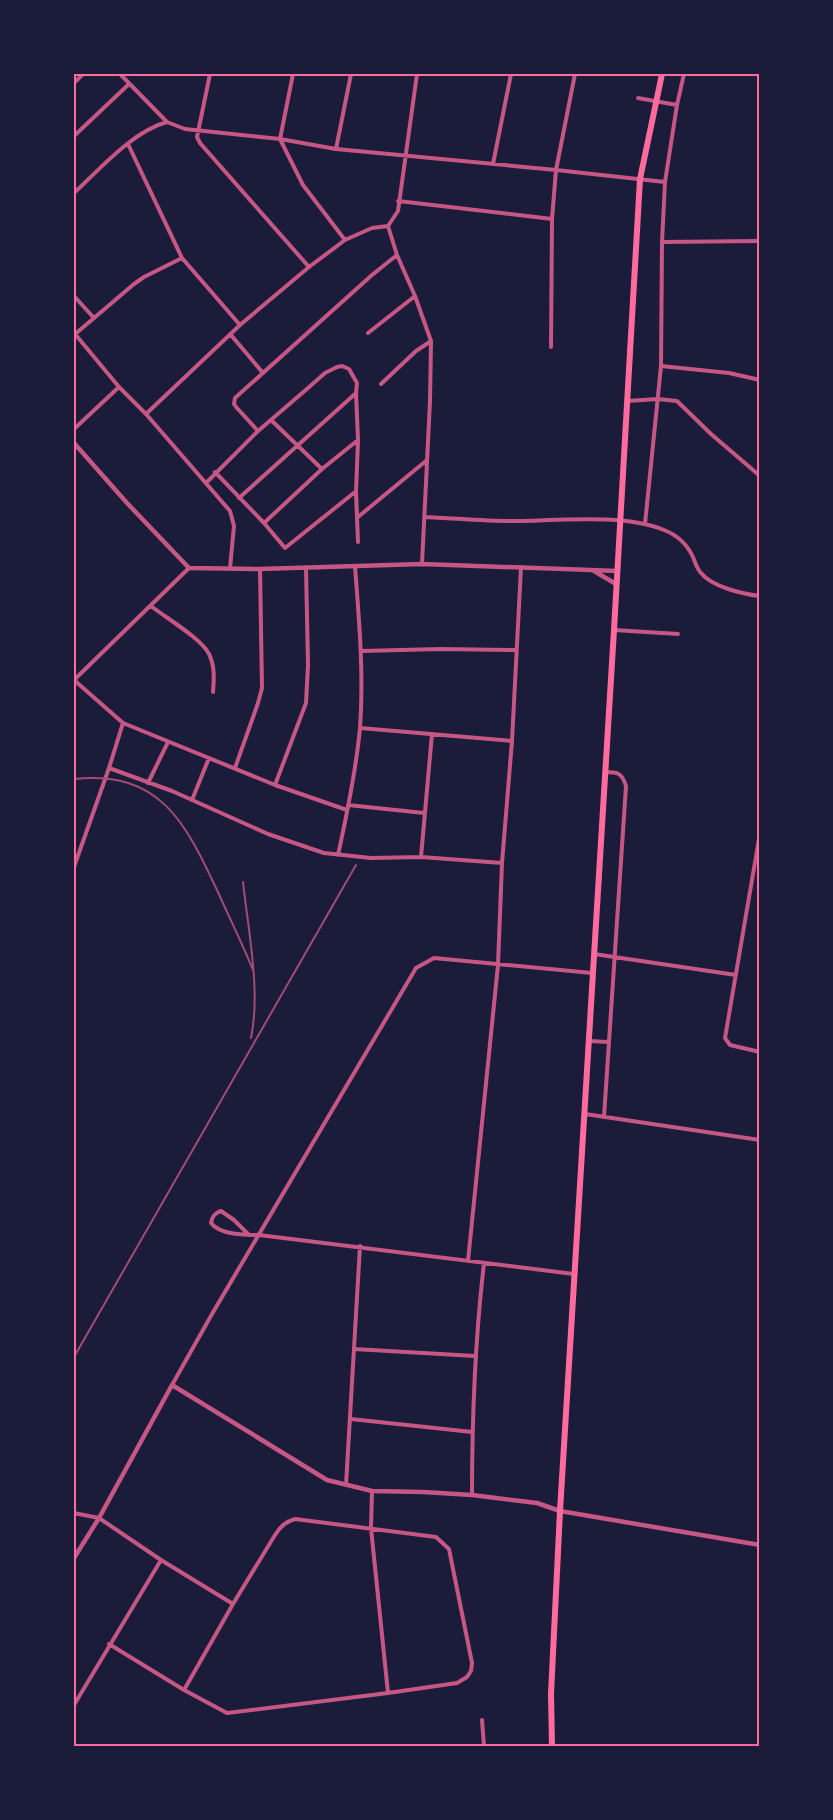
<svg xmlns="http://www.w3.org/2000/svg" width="833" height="1820" viewBox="0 0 833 1820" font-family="'Work Sans',sans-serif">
	<rect width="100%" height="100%" fill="#1b1b3a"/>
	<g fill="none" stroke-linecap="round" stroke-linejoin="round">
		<path stroke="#c65784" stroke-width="4" d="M120,74l47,48 18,7 95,10 56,10 220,21 109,12
			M210,74l-13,63 3,6 109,124
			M293,74l-13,65 23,46 42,55
			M417,74l-19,137 -10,15 9,29 18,41 16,45 -1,60 -8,163
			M74,83l9,-9
			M638,98l39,7
			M74,136l55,-52
			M128,144l54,114 58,67
			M336,149l15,-75
			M493,164l18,-90
			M74,193c26,-24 59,-62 93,-71
			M398,201l154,18
			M662,242l97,-1
			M74,296l20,22
			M368,333l47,-37
			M75,334l44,53 27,27 84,97 4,15 -4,42
			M74,335l60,-51 10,-7 38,-19
			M231,335l32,38
			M551,347l1,-128 4,-49 19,-96
			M661,366l68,7 31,7
			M381,384l35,-33 15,-10
			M627,401l31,-2 19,2 34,33 49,42
			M146,414l94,-89 69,-58 36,-27 27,-12 16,-2
			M271,420l51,49
			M74,429l45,-42
			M258,431l-22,-24 -2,-3 1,-6 137,-123 25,-20
			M215,472l49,51 21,25 70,-56
			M206,483l52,-52 50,-43 17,-15 12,-6 5,-1 7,3 8,14 -1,10 2,47 -2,52 2,50
			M239,498l116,-104
			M358,517l69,-57
			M424,517c28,1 57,4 86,4 45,0 112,-8 154,9 13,5 23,14 29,27 2,5 4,12 8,16 11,14 42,21 59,23
			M264,523l58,-54 36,-29
			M645,524l16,-158 1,-124 3,-60 12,-77 7,-31
			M151,606c15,12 51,33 58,48 6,12 5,25 4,38
			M614,630l64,4
			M362,651l78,-2 76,1
			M74,680l49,43 152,62 72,25
			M74,680l115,-112
			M360,728l152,13
			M432,734l-11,123 81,6
			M109,768l63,23 96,43 56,19 47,5 50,-1
			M235,768l23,-65 4,-15 -2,-119
			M148,783l20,-41
			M275,785l31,-82 2,-38 -2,-97
			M192,800l17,-42
			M348,805l76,8
			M760,833l-35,205 5,7 30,7
			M338,855c9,-41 18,-84 22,-127 4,-54 -1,-108 -5,-162
			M74,867l35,-99 14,-45
			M594,954l142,21
			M589,1041l19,1
			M585,1114l175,26
			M604,1117l22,-331c-4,-13 -8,-14 -21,-14
			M249,1235l-15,-15 -13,-9c-6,2 -9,5 -10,12 9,12 34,12 48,12l315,39
			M468,1261l30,-296 4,-102 10,-122 9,-174
			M354,1349l121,7
			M172,1385l40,-71 204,-346 18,-10 158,15
			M351,1419l121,13
			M346,1485l14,-239
			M372,1491l-1,37 17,165
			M472,1495c0,-78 3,-155 12,-232
			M74,1513l25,5 62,42 72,44
			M109,1644l75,46 43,23 161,-20 69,-10 10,-6 4,-6 1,-8 -23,-114 -13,-12 -141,-18c-10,3 -15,8 -20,16l-42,69 -49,86
			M74,1705l87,-145
			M482,1720l2,26"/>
		<path stroke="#c65784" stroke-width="4.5" d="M74,443l53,60 62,65 71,1 162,-5 196,7
			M594,571l22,13
			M74,1558l25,-40 73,-133 155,95 45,11 51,1 49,3 65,8 23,8 200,34"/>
		<path stroke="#ff6b9d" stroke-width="6" d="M552,1746l-1,-52 9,-183 54,-881 26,-451 22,-105"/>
		<path stroke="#a44b75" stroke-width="2" d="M74,779c86,-9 111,43 143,111 12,27 25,53 36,80
			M243,882c5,48 18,108 8,156
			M74,1357l282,-492"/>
	</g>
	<rect width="833" height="1820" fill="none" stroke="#1b1b3a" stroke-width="150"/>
	<rect x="75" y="75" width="683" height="1670" fill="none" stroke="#ff6b9d" stroke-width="2"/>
</svg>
